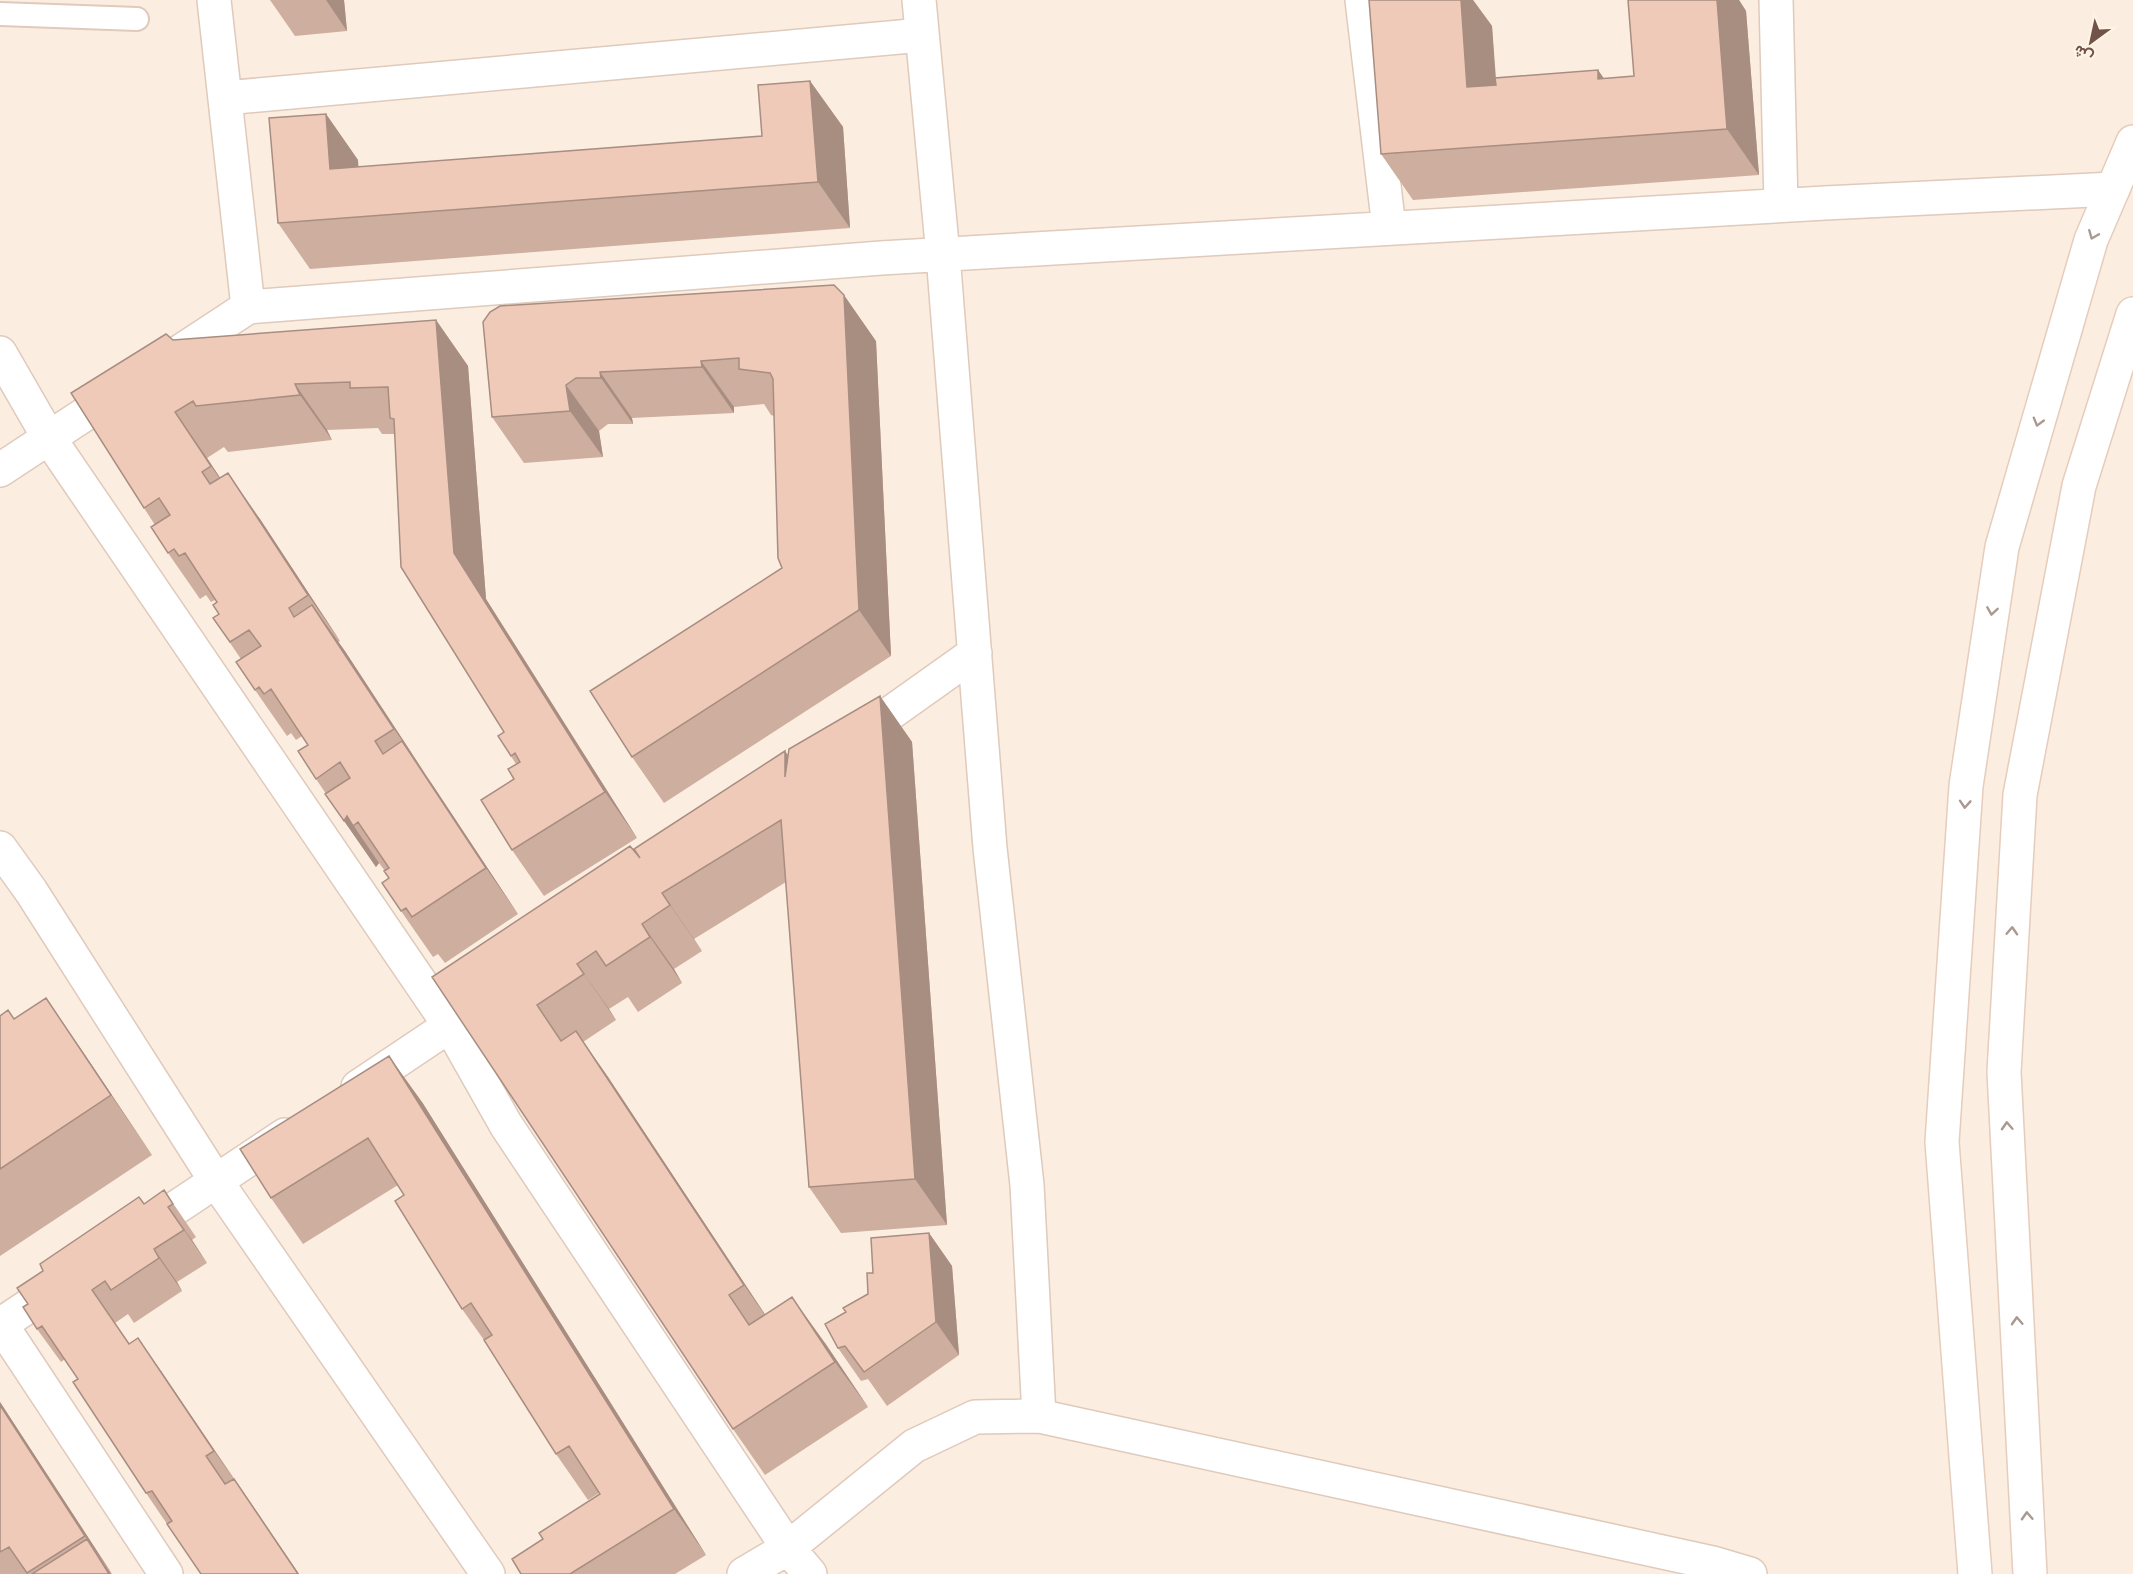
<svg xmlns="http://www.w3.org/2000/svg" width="2133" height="1574" viewBox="0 0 2133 1574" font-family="'Space Grotesk',Vazirmatn,sans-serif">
	<rect width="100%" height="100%" fill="#fbeee0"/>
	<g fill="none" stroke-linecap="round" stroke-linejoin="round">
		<defs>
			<path id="service" d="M0,14l137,5"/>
			<path id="minor" d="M214,0l34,307
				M919,0l24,255 47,593 37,337 12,231
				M1362,0l27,228
				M1776,0l5,205
				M225,98l697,-63
				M0,353l49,85 401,588 56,99 282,423 22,26
				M0,470l248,-163 633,-49 944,-55 288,-14
				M854,739l121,-86
				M0,848l31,43 185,290 272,393
				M358,1087l109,-73
				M138,1233l147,-98
				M0,1323l166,251
				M0,1325l60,-40
				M744,1574l44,-26 126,-102 61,-29 64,-1 674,147 37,11"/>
			<path id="secondary" d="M1975,1574l-33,-432 24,-356 36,-239 89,-307 42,-98
				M2030,1574l-26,-502 16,-277 59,-309 54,-172"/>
		</defs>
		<use href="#service" stroke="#dfcabc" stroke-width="26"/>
		<use href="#minor" stroke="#dfcabc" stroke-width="36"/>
		<use href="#secondary" stroke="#e6ccbc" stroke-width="36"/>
		<use href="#service" stroke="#fff" stroke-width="22"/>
		<use href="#minor" stroke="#fff" stroke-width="33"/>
		<use href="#secondary" stroke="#fff" stroke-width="33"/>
	</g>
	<path fill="#ceae9e" d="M270,0h74l3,31 -52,5z
		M1369,0h104l19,26 3,52 103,-8 6,9 30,-3 -6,-76h111l7,11 13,164 -346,25 -32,-46z
		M810,81l33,46 7,101 -540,41 -32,-46 48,-109 32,46v7l404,-31z
		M436,320l32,46 18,233 151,239 -93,58 -32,-46 2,-71 2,-15 -18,-28 6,-4 -109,-298h-13l-4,-6 -51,2 5,10 -104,12 -4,-5 -17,11 13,20 40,41 80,122 -2,1 180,272 -73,49 -7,-9 -5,3 -32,-46 -12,-33 -4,-7 -6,-8 -3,4 -60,-88 -8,-34 -6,-9 -6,4 -5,-7 -4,3 -32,-46 -14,-31 -28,-41 6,-4 -2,-12 -2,-2 -4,2 -5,-7 -6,4 -32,-46 -13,-28 -11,-17 29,-168z
		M483,322l393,19 15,315 -227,147 -32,-46 150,-189 -8,-152 -3,-1 -7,-11 -30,3v6l-102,5 1,6h-25l-9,7 4,26 -79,6 -32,-46z
		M880,696l32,46 35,483 -106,8 -32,-46 -23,-305 -92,57 8,12 -28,18 8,14 -44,29 -10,-15 -19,12 7,11 -33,22 25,35 157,238 60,28 43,64 -103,68 -32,-46 -301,-452 208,-119 148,-103z
		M46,998l41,60 65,97 -152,101v-240l14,3z
		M422,1102l284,453 -31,19h-154l22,-35 57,-45 -1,-1 -11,7 -32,-46 -72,-114 -22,-31 -58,-114 -6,-10 -95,59 -32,-46z
		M164,1190l32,47 -4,3 15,23 -30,19 5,9 -48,32 -6,-9 -13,9 14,20 32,28 138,203h-98l-55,-81 -68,-114 -13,-20 -4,3 -24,-33 -9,-25 116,-100z
		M929,1233l23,33 7,89 -72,51 -19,-27 -7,2 -23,-33 8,-36 -3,-4 25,-14 5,-21z
		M0,1402l112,172h-112z"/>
	<path fill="#a88d81" d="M326,0h18l3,31z
		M1453,0h20l19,26 8,107 -33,-46z
		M1717,0h22l7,11 13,164 -32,-46z
		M1598,70l32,46 -32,-37z
		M810,81l33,46 7,101 -32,-46z
		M326,114l32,46 4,55 -32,-46z
		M844,295l32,46 15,315 -32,-46z
		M436,320l32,46 18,233 151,239 -32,-46 -151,-239z
		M701,361l33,46v6l-32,-46z
		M600,372l32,46 1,6 -32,-46z
		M295,384l32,46 5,10 -32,-45z
		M566,385l33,46 4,26 -33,-46z
		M175,412l32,46 36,54 -32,-46z
		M228,473l32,46 80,122 -32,-46z
		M312,605l33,46 81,124 -32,-46z
		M880,696l32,46 35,483 -32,-46z
		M402,741l32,46 84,127 -32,-46z
		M785,751l32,46 -32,-20z
		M347,816l32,47 -3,4 -32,-46z
		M662,893l32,46 8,12 -32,-46z
		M642,924l32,45 8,14 -32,-46z
		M577,964l32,45 7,11 -32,-46z
		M46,998l41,60 65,97 -41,-60z
		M576,1031l32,46 168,254 -32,-46z
		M389,1056l33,46 284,453 -32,-46z
		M168,1207l24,33 15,23 -23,-33z
		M929,1233l23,33 7,89 -23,-33z
		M154,1249l23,33 5,9 -23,-33z
		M792,1297l33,46 43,64 -33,-45z
		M138,1338l23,33 76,113 -23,-33z
		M0,1402l112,172 -27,-38 -85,-131z
		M234,1479l23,33 42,62h-1z
		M87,1539l24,35h-2z"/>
	<path fill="#f0cab8" stroke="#a88d81" stroke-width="1.5" d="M1369,0h92l6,87 29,-2 -1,-7 103,-8v9l36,-3 -6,-76h89l10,129 -346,25z
		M810,81l8,101 -540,41 -9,-105 57,-4 4,55 432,-33 -4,-51z
		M834,285l10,10 15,315 -227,147 -42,-66 192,-123 -4,-10 -5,-179 -3,-6 -31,-4v-11l-38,3 1,6 -102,5 1,6h-25l-10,7 4,26 -78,6 -9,-95 7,-10 10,-6z
		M436,320l18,233 151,239 -93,58 -31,-50 33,-21 -6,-10 12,-7 -5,-9 -4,3 -13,-20 6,-4 -103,-165 -7,-148 -4,-1 -2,-31 -38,1v-6l-55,2 5,11 -104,11 -3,-5 -18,11 36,54 -9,6 8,12 18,-11 80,122 -19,13 5,9 18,-12 82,124 -19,12 8,13 19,-13 84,127 -74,49 -6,-9 -5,3 -19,-28 7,-5 -5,-7 5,-3 -31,-46 -5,4 -6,-10 -3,5 -19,-27 25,-16 -10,-16 -24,17 -18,-28 10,-6 -37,-56 -7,5 -5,-7 -4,3 -19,-28 25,-16 -12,-16 -19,12 -17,-24 6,-4 -6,-9 4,-3 -32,-49 -6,3 -5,-7 -6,4 -17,-26 19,-12 -11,-17 -15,10 -73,-115 95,-59 7,6z
		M880,696l35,483 -106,8 -28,-367 -119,73 8,12 -28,19 8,13 -44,29 -10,-15 -19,13 7,10 -47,31 24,36 15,-10 168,254 -15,10 20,30 43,-28 43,65 -102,67 -301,-452 198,-131 10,12 -6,-9 151,-98v26l4,-28z
		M46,998l65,97 -111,74v-153l8,-6 6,9z
		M389,1056l285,453 -104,65h-49l-9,-15 31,-20 -4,-6 61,-39 -31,-48 -13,8 -72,-114 8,-5 -21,-32 -9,6 -67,-108 9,-6 -36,-57 -97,60 -31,-49z
		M164,1190l9,14 -5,3 16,23 -30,19 5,9 -48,32 -6,-9 -13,9 37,54 9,-6 76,113 -8,5 19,28 9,-5 64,95h-97l-34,-50 5,-3 -20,-30 -6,2 -73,-111 5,-3 -36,-53 -5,3 -14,-22 5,-3 -11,-16 26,-17 -3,-7 99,-67 5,7z
		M929,1233l7,89 -72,50 -19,-26 -7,2 -13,-24 21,-12 -3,-4 25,-14 -1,-21h6l-2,-35z
		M0,1405l85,131 -58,37 -18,-26 -9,5z
		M87,1539l22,35h-77z"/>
	<defs><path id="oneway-chevron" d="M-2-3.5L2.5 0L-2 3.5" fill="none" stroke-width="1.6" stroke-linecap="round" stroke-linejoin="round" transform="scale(1.5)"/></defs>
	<g stroke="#aa9891">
		<use href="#oneway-chevron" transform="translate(2093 235) rotate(112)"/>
		<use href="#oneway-chevron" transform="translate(2038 422) rotate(106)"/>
		<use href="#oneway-chevron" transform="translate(1992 611) rotate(99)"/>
		<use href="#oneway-chevron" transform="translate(1965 804) rotate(94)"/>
		<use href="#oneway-chevron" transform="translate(2012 931) rotate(-87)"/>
		<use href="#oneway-chevron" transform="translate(2007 1126) rotate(-93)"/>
		<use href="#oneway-chevron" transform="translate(2017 1321) rotate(-93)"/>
		<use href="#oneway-chevron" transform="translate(2027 1516) rotate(-93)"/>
	</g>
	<g transform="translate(2091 42) rotate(213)" stroke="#fff3e6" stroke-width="4.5" paint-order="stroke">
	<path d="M0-4.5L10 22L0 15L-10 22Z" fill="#715348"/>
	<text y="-9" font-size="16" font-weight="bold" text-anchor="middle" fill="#715348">ش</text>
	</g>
</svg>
